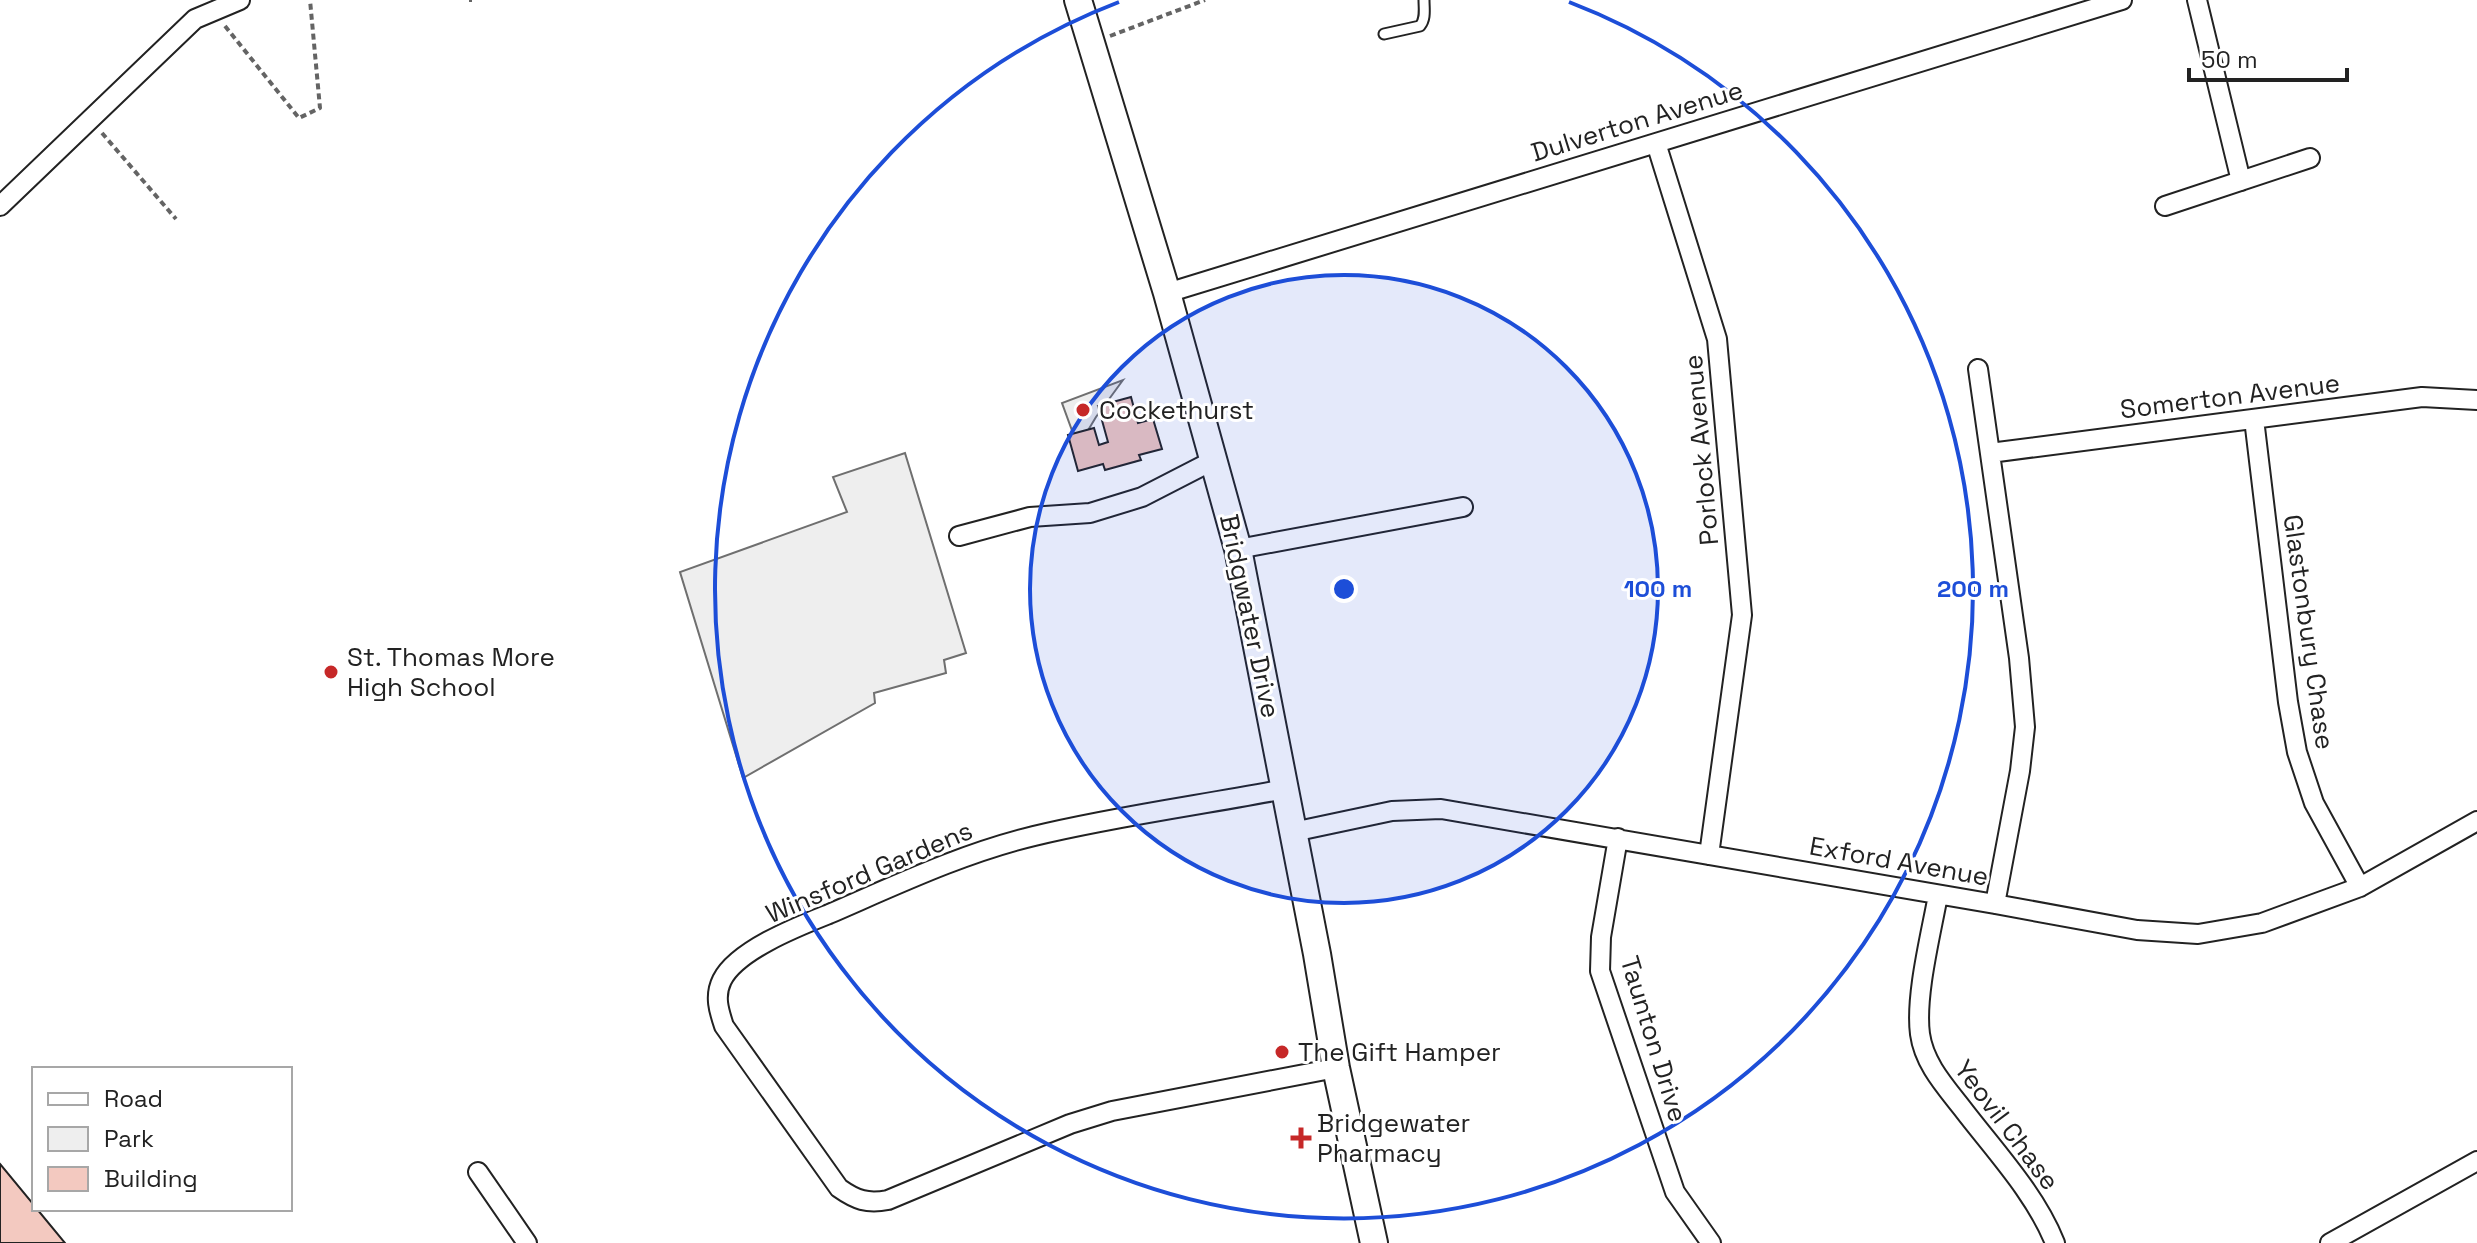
<svg xmlns="http://www.w3.org/2000/svg" width="2477" height="1243" viewBox="0 0 2477 1243" font-family="'Space Grotesk',sans-serif">
	<rect width="100%" height="100%" fill="#fff"/>
	<path fill="#eee" stroke="#6f6f6f" stroke-width="2" d="M905,453l61,200 -22,7 2,13 -72,20 1,10 -132,75 -63,-206 167,-60 -14,-35z"/>
	<path fill="#ededed" stroke="#6f6f6f" stroke-width="2" d="M1123,380l-27,37 -18,30 -16,-44z"/>
	<path fill="#f3c9c0" stroke="#222" stroke-width="2" d="M1131,397l7,26 15,-4 9,30 -23,6 2,5 -36,10 -2,-6 -25,7 -10,-36 26,-7 5,17 9,-3 -10,-36z
		M0,1164l34,41v4h3l28,34h-65z"/>
	<g fill="none" stroke-linecap="round" stroke-linejoin="round">
		<defs>
			<path id="lane" d="M1384,34l36,-8c6,-7 4,-17 4,-26"/>
			<path id="street" d="M2197,0l44,181
				M1656,143l61,196 25,276 -33,240
				M0,206l195,-187 45,-19
				M2165,206l145,-48
				M1167,293l955,-293
				M1978,369l41,289 6,69 -5,44 -25,133
				M2254,419l34,283 9,50 17,51 46,84
				M1990,453l432,-56 55,3
				M959,536l71,-19 60,-4 52,-16 72,-37
				M1238,549l225,-42
				M1285,789c-83,16 -169,27 -251,47 -71,17 -138,49 -205,78 -30,12 -92,36 -107,66 -8,16 -3,31 2,46l115,162c17,12 28,16 49,12l182,-76 42,-13 224,-43
				M1293,832l99,-21 49,-2 554,95 142,26 61,4 64,-11 98,-36 117,-66
				M1618,838l-17,99 -1,34 75,221 36,51
				M1938,895c-7,39 -23,101 -18,139 4,29 24,51 42,74 32,42 73,85 93,135
				M478,1172l49,71
				M2330,1243l147,-82"/>
			<path id="secondary" d="M1078,0l89,293 71,256 79,405 19,114 38,175"/>
		</defs>
		<use href="#lane" stroke="#222" stroke-width="13"/>
		<use href="#street" stroke="#222" stroke-width="22"/>
		<use href="#secondary" stroke="#222" stroke-width="30"/>
		<path stroke="#646464" stroke-width="4" stroke-dasharray="6 4" stroke-linecap="butt" d="M469,0h3
			M225,26l74,92 21,-10 -10,-108
			M1110,36l95,-36
			M102,133l74,86"/>
		<use href="#lane" stroke="#fff" stroke-width="9"/>
		<use href="#street" stroke="#fff" stroke-width="18"/>
		<use href="#secondary" stroke="#fff" stroke-width="26"/>
	</g>
	<circle cx="1344" cy="589" r="314" fill="#1d4ed8" fill-opacity=".12"/>
	<g fill="none" stroke="#1d4ed8" stroke-width="4">
		<circle cx="1344" cy="589" r="314"/>
		<path d="M1569 2A629 629 0 1 1 1119 2"/>
	</g>
	<g fill="#c62828" stroke="#fff" stroke-width="3">
		<circle cx="1083" cy="410" r="8"/>
		<circle cx="331" cy="672" r="8"/>
		<circle cx="1282" cy="1052" r="8"/>
		<path d="M1297 1126h8v8h8v8h-8v8h-8v-8h-8v-8h8z"/>
	</g>
	<g text-anchor="middle" dominant-baseline="central" stroke-width="6" stroke-linejoin="round" paint-order="stroke">
		<g font-size="26" fill="#222" stroke="#fff">
			<text transform="translate(1637 121) rotate(-17)">Dulverton Avenue</text>
			<text transform="translate(2230 396) rotate(-7)">Somerton Avenue</text>
			<text transform="translate(1701 450) rotate(-95)">Porlock Avenue</text>
			<text transform="translate(1250 616) rotate(78)">Bridgwater Drive</text>
			<text transform="translate(2309 632) rotate(82)">Glastonbury Chase</text>
			<text transform="translate(1899 861) rotate(10)">Exford Avenue</text>
			<text transform="translate(869 872) rotate(-23)">Winsford Gardens</text>
			<text transform="translate(1654 1039) rotate(73)">Taunton Drive</text>
			<text transform="translate(2007 1125) rotate(53)">Yeovil Chase</text>
		</g>
		<g font-size="26" fill="#222" stroke="#fff" text-anchor="start">
			<text x="1099" y="410">Cockethurst</text>
			<text x="347" y="657">St. Thomas More<tspan x="347" dy="30">High School</tspan></text>
			<text x="1298" y="1052">The Gift Hamper</text>
			<text x="1317" y="1123">Bridgewater<tspan x="1317" dy="30">Pharmacy</tspan></text>
		</g>
	</g>
	<circle cx="1344" cy="589" r="12" fill="#1d4ed8" stroke="#fff" stroke-width="4"/>
	<g font-size="24" text-anchor="middle" font-weight="bold" fill="#1d4ed8" stroke="#fff" stroke-width="6" stroke-linejoin="round" paint-order="stroke">
		<text x="1658" y="597">100 m</text>
		<text x="1973" y="597">200 m</text>
	</g>
	<rect x="32" y="1067" width="260" height="144" fill="#ffffff" stroke="#a7a7a7" stroke-width="2"/>
	<rect x="48" y="1093" width="40" height="12" fill="#ffffff" stroke="#a7a7a7" stroke-width="2"/>
	<text x="104" y="1107" font-size="24" fill="#222222">Road</text>
	<rect x="48" y="1127" width="40" height="24" fill="#eeeeee" stroke="#a7a7a7" stroke-width="2"/>
	<text x="104" y="1147" font-size="24" fill="#222222">Park</text>
	<rect x="48" y="1167" width="40" height="24" fill="#f3c9c0" stroke="#a7a7a7" stroke-width="2"/>
	<text x="104" y="1187" font-size="24" fill="#222222">Building</text>
	<path d="M2189 68v12h158v-12" fill="none" stroke="#222222" stroke-width="4"/>
	<text x="2201" y="68" font-size="24" fill="#222222" stroke="#ffffff" stroke-width="6" paint-order="stroke">50 m</text>
</svg>
